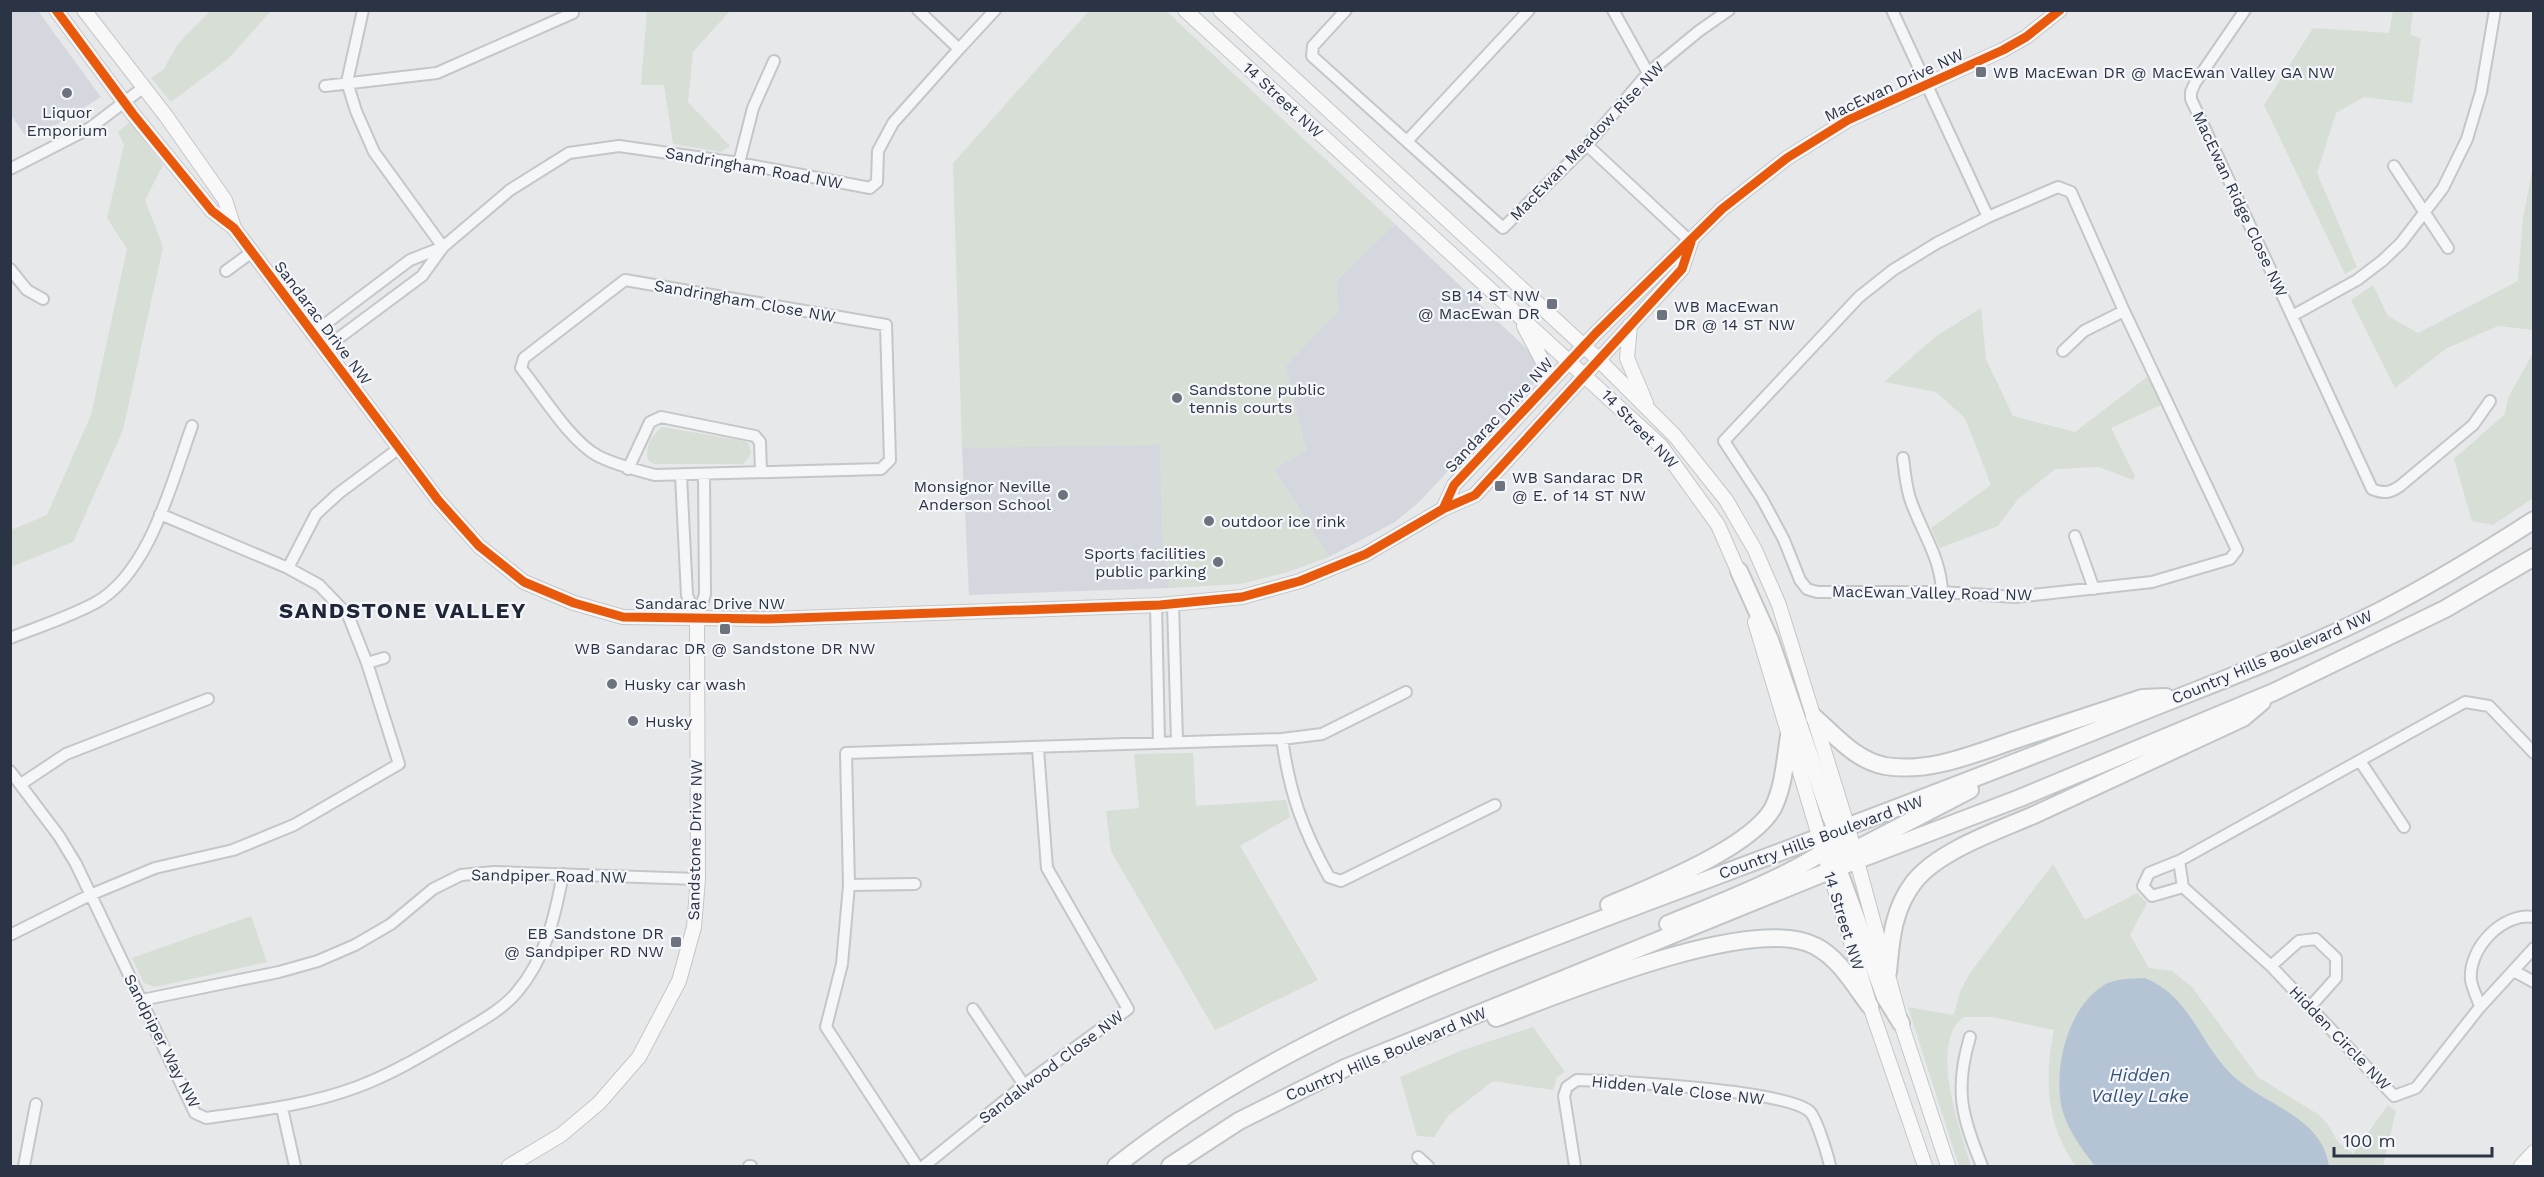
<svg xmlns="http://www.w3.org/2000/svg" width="2544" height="1177" viewBox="0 0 2544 1177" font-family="'Work Sans',sans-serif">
	<rect width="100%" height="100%" fill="#e6e8ea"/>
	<path fill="#d4d7dd" d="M10,11h28l63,86 -45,28 -31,10 -14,-20z
		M1395,224l133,126 8,13 -1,19 -39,46 -19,12 -58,62 -24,20 -66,35 -55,-88 32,-19 -21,-84 53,-54 -2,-31z
		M1160,444l3,99 7,45 -201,7 -7,-147z"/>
	<path fill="#d6ded6" d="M210,11h61l-43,48 -57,43 -20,-24 13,-9 13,-24z
		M647,11h83l-37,41 -5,50 42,44 -9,6 -48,-8 -9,-59h-23z
		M1089,11h77l229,213 -59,57 2,31 -53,54 21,85 -32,18 55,88 -41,15 -47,12 -71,4 -7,-45 -3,-98 -198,3 -9,-285z
		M2393,11h20l-3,24 11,3 -9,65 -48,-6 -28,16 -19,60 40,94 -12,7 -81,-169 49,-77 76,5z
		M130,122l33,43 -18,35 18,47 -40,183 -50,112 -62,25v-37l36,-15 44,-100 36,-166 -20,-31 17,-73 -6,-13z
		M2533,166v164l-35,-4 -51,22 -52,40 -44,-88 22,-15 15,31 30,17 100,-52 5,-62z
		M1981,308l5,51 27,57 62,16 72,-55 16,27 -52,24 24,48 -2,4 -34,-13 -44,2 -37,30 -20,27 -58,22 -9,-20 60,-43 -26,-67 -29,-26 -52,-10 51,-45z
		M2533,353v145l-40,27 -21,-4 -18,-62 51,-45 3,-16z
		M662,427l82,14 5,3 2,10 -8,10h-89l-6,-4c-3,-14 3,-24 14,-33z
		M1193,753l3,53 90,-6 4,17 -50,29 78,134 -103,50 -104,-179 -5,-40 33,-3 -5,-54z
		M2053,864l32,56 52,-27 10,10 -17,32 19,33 23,3 20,16 66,90 61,38 10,11 9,16 15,12 35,-49 8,6 -13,55h-307c-30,-41 -32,-88 -22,-136l-62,-13h-28c-37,25 -3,115 7,149h-12l-51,-159 46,8 6,-23 10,-19z
		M251,916l16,46 -112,25 -11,-4 -12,-25z
		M1533,1027l32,45 -8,5 -4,13 -60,-9 -45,35 -14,21 -17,-1 -17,-59 60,-26z"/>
	<path fill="#b4c4d5" d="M2145,978c44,18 53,61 84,94 32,33 93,43 100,94h-234c-15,-19 -33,-44 -35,-69 -4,-38 10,-91 44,-112 12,-7 28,-6 41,-7z"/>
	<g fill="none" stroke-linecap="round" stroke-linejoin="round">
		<defs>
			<path id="street" d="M363,10l-16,72 9,29 18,41 69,95
				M1346,10l-33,36 -1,10 191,172 84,-83 61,-72 51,-42 30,-21
				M1613,10l35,63
				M1892,10l96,207
				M2245,10l-50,73 -4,9v7l101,217 65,-36 25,-19 19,-18 42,-55 24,-49 14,-47 14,-82
				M959,49l36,-39
				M325,86l112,-13 136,-60
				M1407,141l122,-131
				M1587,145l104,97
				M739,163l14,-55 21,-47
				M2394,166l54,82
				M10,169l80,-41 54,-41
				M2058,187l13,5 53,119 113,239 -7,9 -78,23 -137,15 -73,-5h-125l-10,-3 -7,-9 -16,-40 -22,-41 -38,-58 135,-144 34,-27 44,-27 51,-26z
				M10,269l17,21 16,9
				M226,271l26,-19
				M625,280l261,45 4,135 -9,9 -226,6c-19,-5 -39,-10 -57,-19 -28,-15 -57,-63 -77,-88l3,-10z
				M2292,316l80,173c12,5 18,4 28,-3l73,-61 17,-24
				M312,334l98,-74 33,-13
				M324,349l98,-73 21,-29 67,-57 59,-37 50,-7 120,17 131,25 7,-6 1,-31 15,-28 66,-74 -41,-39
				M2063,351l21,-20 40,-20
				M1903,458c2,15 3,32 9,46 11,30 29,55 30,88
				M628,469l22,-47 11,-5 94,19 5,6 1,30
				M681,476l6,119 10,24
				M2075,536l19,53
				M288,568l28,-54 23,-21 59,-44
				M1173,604l4,137
				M1156,605l3,137
				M697,619l8,-25 -1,-119
				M10,638c28,-11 59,-21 85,-35 55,-30 77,-122 97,-177
				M367,663l17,-5
				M1282,739c8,55 20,89 47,138l12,4 154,-76
				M2360,761l44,66
				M10,771l49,65 17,28 119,249 11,5c51,-7 103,-13 151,-31 35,-13 70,-34 102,-53 20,-12 43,-24 58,-42 29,-34 38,-76 46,-118
				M21,784l45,-30 142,-55
				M2179,861l4,26 88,79 123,130 22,-8 64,-81 54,-59
				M849,885l66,-1
				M2183,887l-31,9 -9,-10 6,-13 30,-12 286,-159 24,4 45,47
				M10,935l80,-40 65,-27 78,-18 61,-25 105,-61 -32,-101 -19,-48 -29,-30 -31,-17 -128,-54
				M2271,966l28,-25 17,-2 20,19v20l-26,29
				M2514,971l20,11
				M142,1000l137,-28 39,-11 37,-16 36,-21 42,-35 28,-14 33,-3 204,7
				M2480,1007c-2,-8 -8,-19 -9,-27 -3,-32 32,-68 63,-63
				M973,1009l51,76
				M1970,1037c-16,53 -8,80 12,129
				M282,1108l13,58
				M1418,1157l10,9
				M24,1166l12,-62
				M749,1166h2
				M917,1166l-91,-139 16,-63 7,-79 -3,-132 436,-14 40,-5 84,-42
				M924,1166l100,-81 104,-76 -81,-141 -9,-119
				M1575,1166l-11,-70 3,-9 10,-7c40,1 207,10 232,31 7,5 19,45 21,55"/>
			<path id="secondary" d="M56,10l77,104 79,97 22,17
				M84,10l82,106 59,84 9,28 204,272 41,46 45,36 50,21 49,14 146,2 391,-14 82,-8 58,-16 66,-27 77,-45 32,-14 207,-226 9,-27
				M1185,10l476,436 57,79 24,55
				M1220,10l379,350 76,76 51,64 29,50 24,55 69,223 53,195 47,143
				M1630,325l-3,33 19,45
				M1524,326l21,40 3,18
				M1443,509l11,-24 142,-152 126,-124 65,-51 61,-38 155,-70 23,-13 34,-27
				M1755,622l115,384 55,160
				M509,1166l52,-31 38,-32 40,-46 40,-76 15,-54 4,-48 -1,-260
				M2521,1166l13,-14"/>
			<path id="primary" d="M1739,571l31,69 60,175 15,35 12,11
				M1814,717c22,19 41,43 71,49 46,8 96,-15 139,-29 39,-13 79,-26 118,-39l24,-1
				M1841,857l129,-67
				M1834,858l51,139 16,26
				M1609,905c42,-18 142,-57 164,-97 11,-22 12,-48 16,-72
				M1668,924c41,-17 160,-61 180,-95
				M1888,972c3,-33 5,-63 26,-90 25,-32 86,-52 122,-68 69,-32 138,-64 207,-96l19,-16
				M1496,1018c67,-25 257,-105 319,-72 24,12 39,39 55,60
				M1116,1166c150,-119 325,-186 502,-253 172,-65 344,-128 514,-197 82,-33 167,-64 246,-104 54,-28 105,-59 156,-92
				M1170,1166l69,-45 106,-53 484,-197 191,-73 254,-106 171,-83 89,-52"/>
		</defs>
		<use href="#street" stroke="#c4c6c8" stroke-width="14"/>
		<use href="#secondary" stroke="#c4c6c8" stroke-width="16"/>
		<use href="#primary" stroke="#c2c5c8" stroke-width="20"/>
		<use href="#street" stroke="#f5f6f7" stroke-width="10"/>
		<use href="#secondary" stroke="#f8f8f8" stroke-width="14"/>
		<use href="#primary" stroke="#f8f8f8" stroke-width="16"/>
		<defs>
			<path id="cycleway" d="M56,10l77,104 79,97 22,17 204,272 41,46 45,36 50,21 49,14 146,2 391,-14 82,-8 58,-16 66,-27 77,-45 32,-14 207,-226 9,-27
				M1443,509l11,-24 142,-152 126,-124 65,-51 61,-38 155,-70 23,-13 34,-27"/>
		</defs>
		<use href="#cycleway" stroke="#f4f6f9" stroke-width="13"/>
		<use href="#cycleway" stroke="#e8590c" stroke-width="9"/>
	</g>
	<g fill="#6c737f" stroke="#f4f6f9" stroke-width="2">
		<rect x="1975" y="66" width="12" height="12" rx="3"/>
		<circle cx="67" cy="93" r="6"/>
		<rect x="1546" y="298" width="12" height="12" rx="3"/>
		<rect x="1656" y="309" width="12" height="12" rx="3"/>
		<circle cx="1177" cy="398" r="6"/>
		<rect x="1494" y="480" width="12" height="12" rx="3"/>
		<circle cx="1063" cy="495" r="6"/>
		<circle cx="1209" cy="521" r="6"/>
		<circle cx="1218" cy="562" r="6"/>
		<rect x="719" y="623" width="12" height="12" rx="3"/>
		<circle cx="612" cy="684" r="6"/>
		<circle cx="633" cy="721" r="6"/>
		<rect x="670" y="936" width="12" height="12" rx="3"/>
	</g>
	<g text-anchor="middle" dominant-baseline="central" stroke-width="4.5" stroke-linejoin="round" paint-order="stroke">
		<g font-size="16" fill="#2b3445" stroke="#f4f6f9" text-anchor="start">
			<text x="1993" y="72">WB MacEwan DR @ MacEwan Valley GA NW</text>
			<text x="67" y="112" text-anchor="middle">Liquor<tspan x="67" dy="18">Emporium</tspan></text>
			<text x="1540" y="295" text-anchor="end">SB 14 ST NW<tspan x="1540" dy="18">@ MacEwan DR</tspan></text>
			<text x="1674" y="306">WB MacEwan<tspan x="1674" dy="18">DR @ 14 ST NW</tspan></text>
			<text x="1189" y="389">Sandstone public<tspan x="1189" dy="18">tennis courts</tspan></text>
			<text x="1512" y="477">WB Sandarac DR<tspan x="1512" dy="18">@ E. of 14 ST NW</tspan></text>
			<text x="1051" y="486" text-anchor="end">Monsignor Neville<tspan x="1051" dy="18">Anderson School</tspan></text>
			<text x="1221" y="521">outdoor ice rink</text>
			<text x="1206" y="553" text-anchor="end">Sports facilities<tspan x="1206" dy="18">public parking</tspan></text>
			<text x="725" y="648" text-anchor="middle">WB Sandarac DR @ Sandstone DR NW</text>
			<text x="624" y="684">Husky car wash</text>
			<text x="645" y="721">Husky</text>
			<text x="664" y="933" text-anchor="end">EB Sandstone DR<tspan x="664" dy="18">@ Sandpiper RD NW</tspan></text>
		</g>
		<g font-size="16" fill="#2b3445" stroke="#f4f6f9">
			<text transform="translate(1894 85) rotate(-25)">MacEwan Drive NW</text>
			<text transform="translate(1283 100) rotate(43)">14 Street NW</text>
			<text transform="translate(1587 141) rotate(-46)">MacEwan Meadow Rise NW</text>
			<text transform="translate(754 168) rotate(10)">Sandringham Road NW</text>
			<text transform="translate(2240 204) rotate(65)">MacEwan Ridge Close NW</text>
			<text transform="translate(745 301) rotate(10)">Sandringham Close NW</text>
			<text transform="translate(323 323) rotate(53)">Sandarac Drive NW</text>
			<text transform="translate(1499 415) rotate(-47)">Sandarac Drive NW</text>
			<text transform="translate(1640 429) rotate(46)">14 Street NW</text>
			<text transform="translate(1932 593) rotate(1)">MacEwan Valley Road NW</text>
			<text x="710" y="603">Sandarac Drive NW</text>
			<text transform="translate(2272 657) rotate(-23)">Country Hills Boulevard NW</text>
			<text transform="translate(1821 837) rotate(-20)">Country Hills Boulevard NW</text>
			<text transform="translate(695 840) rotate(-89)">Sandstone Drive NW</text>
			<text transform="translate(549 876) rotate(1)">Sandpiper Road NW</text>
			<text transform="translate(1844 921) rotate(73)">14 Street NW</text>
			<text transform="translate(2340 1038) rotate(46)">Hidden Circle NW</text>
			<text transform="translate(162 1041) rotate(63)">Sandpiper Way NW</text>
			<text transform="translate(1386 1054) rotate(-23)">Country Hills Boulevard NW</text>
			<text transform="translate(1051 1067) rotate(-37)">Sandalwood Close NW</text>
			<text transform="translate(1678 1090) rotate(6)">Hidden Vale Close NW</text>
		</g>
		<g font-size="18" font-style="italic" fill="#34527a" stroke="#f4f6f9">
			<text x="2140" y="1074">Hidden<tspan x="2140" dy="21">Valley Lake</tspan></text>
		</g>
		<g font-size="22" font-weight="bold" letter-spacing="1.5" fill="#1d2536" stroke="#f4f6f9">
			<text x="403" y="610">SANDSTONE VALLEY</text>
		</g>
	</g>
	<rect width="2544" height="1177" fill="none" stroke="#2b3445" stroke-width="24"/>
	<path d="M2334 1147v9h158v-9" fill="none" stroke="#2b3445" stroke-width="3"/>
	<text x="2343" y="1147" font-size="18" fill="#2b3445" stroke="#f4f6f9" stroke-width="4.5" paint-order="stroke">100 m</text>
</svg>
